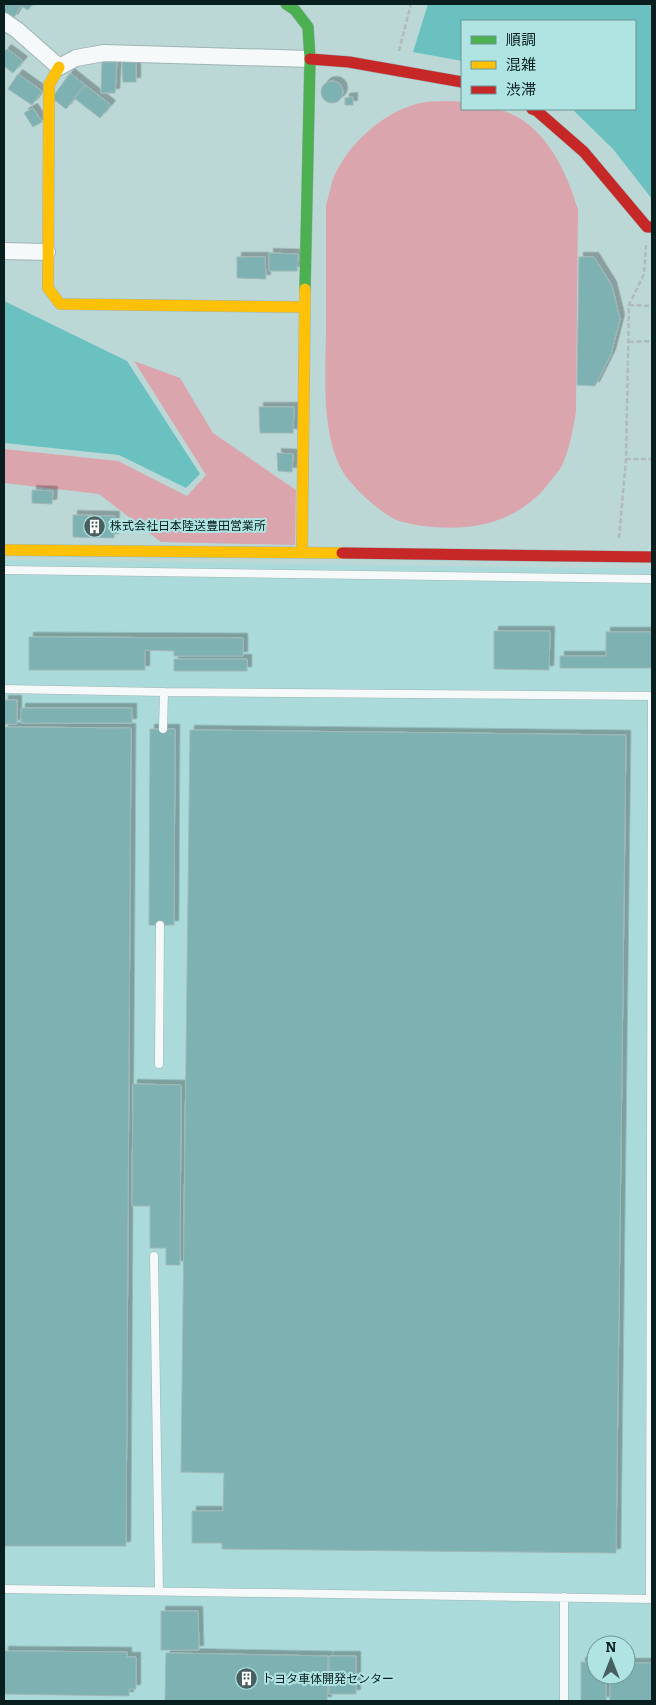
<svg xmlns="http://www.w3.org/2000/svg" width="656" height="1705" viewBox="0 0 656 1705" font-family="Bitter,'Noto Sans JP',serif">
	<defs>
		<filter id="shadow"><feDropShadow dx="4.5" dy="-4.5" stdDeviation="0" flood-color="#0004"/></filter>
	</defs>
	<rect width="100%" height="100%" fill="#bbd8d7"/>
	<path fill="#aadad9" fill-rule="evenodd" d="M4,560l648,9v1132h-648zM596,1645h30v30h-30z"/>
	<path fill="#dba5ad" d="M453,101l9,1v7c11,0 24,-2 35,0 46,11 69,60 81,101l-2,202c-3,17 -6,35 -13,51 -2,6 -7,11 -11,16 -29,40 -71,52 -120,48 -10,-1 -23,-3 -33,-6 -17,-6 -47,-34 -56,-49 -23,-39 -17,-102 -17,-146 0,-40 0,-81 0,-121 2,-7 4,-15 6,-23 13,-37 55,-74 93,-80 9,-1 19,-1 28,-1z
		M134,361l46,17 33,55 83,57 -1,55 -134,-3 -62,-48 -95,-11v-34l114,12 69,35 19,-21z"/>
	<path fill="#6ac1c0" d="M428,4h224v195l-39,-50 -41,-40h63v-88h-173v40l-49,-9z
		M4,301l123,60 73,113 -14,14 -67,-33 -115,-12z"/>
	<path fill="#7eb2b2" stroke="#a1b7b7" filter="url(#shadow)" d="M4,4h29l-5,6 -7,-4 -8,13 -9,-6z
		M7,49l16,12 -10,12 -9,-7v-14z
		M102,62h15l-2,31h-14z
		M122,62h14v20h-13z
		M70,73l15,12 -19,24 -14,-11z
		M18,74l24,17 -10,14 -24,-16z
		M321 92a11 11 0 1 1 22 0a11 11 0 1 1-22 0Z
		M85,85l26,20 -11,13 -26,-20z
		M353,97v8h-8v-7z
		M33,108l9,14 -9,5 -9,-14z
		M269,253l29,1 -1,17h-28z
		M237,257h28l1,22 -29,-1z
		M579,257h15l18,29 8,33 -9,35 -16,32 -18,-1z
		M259,407h35l-1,26h-33z
		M277,453l16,1 -1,18 -14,-1z
		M32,490l21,1 -1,13 -20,-1z
		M73,515l42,1 -1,22 -41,-1z
		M494,631h56l-1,39 -55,-1z
		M606,632h46v36h-92v-12h46z
		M29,637l214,1v18h-69v-5l-29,-1v20h-116z
		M174,659h73v12h-73z
		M4,700h13v24h-13z
		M21,708h111v15h-111z
		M4,727l127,1 -5,818h-122z
		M150,729h25l-1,196h-25z
		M190,730l436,5 -10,818 -394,-4v-6h-30v-32h31l1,-38 -43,-1z
		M133,1084l48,1 -1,180h-14v-17h-16v-42h-18z
		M161,1611h37l1,39h-38z
		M4,1651l123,1v5h9v32h-7v7l-125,-2z
		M166,1653l162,3 -1,45h-162z
		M329,1656h27v38h-27z
		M581,1662h15v13h10v26h-25z
		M626,1663h26v38h-42v-26h16z"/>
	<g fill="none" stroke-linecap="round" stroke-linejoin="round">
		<defs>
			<path id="lane" d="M4,570l648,9
				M4,689l160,3 488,4
				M163,729l1,-37
				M159,1064l1,-139
				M154,1256l5,335
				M4,1589l648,10
				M650,1599l2,-903
				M564,1701v-104"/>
			<path id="street" d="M4,21l13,9 42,37 17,-9 28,-5 206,6
				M4,251l43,1"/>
			<path id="fast" d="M286,4l9,6 13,17 2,32 -5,230"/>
			<path id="slow" d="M59,67l-10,18 -1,203 12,16 245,3
				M4,550l338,3
				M302,552l3,-263"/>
			<path id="jam" d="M310,59l39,3 113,20
				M532,109l5,2 47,41 63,75h5
				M342,553l310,4"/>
		</defs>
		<use href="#lane" stroke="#9eb4b4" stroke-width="9"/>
		<use href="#street" stroke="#9eb4b4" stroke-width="18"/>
		<use href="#fast" stroke="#9eb4b4" stroke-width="12"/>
		<use href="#slow" stroke="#9eb4b4" stroke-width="12"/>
		<use href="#jam" stroke="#9eb4b4" stroke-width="12"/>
		<path stroke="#b0bbba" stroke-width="2.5" stroke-dasharray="5 2.5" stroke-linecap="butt" d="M399,51l12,-47
			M629,305l23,1
			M629,342l23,-1
			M626,459h26
			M619,538l7,-79 3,-154 15,-31 2,-29"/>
		<use href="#lane" stroke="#f5f9f9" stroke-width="8"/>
		<use href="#street" stroke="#f5f9f9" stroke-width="16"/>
		<use href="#fast" stroke="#4caf50" stroke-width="11"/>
		<use href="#slow" stroke="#ffc107" stroke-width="11"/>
		<use href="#jam" stroke="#c62828" stroke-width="11"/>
	</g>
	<defs>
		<symbol id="building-disc" viewBox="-11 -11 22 22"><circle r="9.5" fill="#475f5f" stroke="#afe4e3"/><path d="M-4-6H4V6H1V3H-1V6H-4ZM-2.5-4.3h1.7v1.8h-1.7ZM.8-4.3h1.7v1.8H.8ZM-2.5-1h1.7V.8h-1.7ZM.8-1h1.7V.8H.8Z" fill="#fff"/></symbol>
	</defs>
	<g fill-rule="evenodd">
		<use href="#building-disc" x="82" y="514" width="25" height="25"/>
		<use href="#building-disc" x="234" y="1666" width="25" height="25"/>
	</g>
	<g text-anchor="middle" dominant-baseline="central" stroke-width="4" stroke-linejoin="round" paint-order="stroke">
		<g font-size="12" fill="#091e1e" stroke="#afe4e3" text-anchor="start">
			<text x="110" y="526">株式会社日本陸送豊田営業所</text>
			<text x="262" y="1679">トヨタ車体開発センター</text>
		</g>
	</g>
	<rect width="656" height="1705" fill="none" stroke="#091e1e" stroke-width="10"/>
	<rect x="461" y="20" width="175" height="90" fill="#afe4e3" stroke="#6d9594"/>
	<rect x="471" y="36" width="25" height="8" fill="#4caf50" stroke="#6d9594"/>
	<text x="506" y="45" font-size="15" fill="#091e1e">順調</text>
	<rect x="471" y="61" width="25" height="8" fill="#ffc107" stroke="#6d9594"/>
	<text x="506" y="70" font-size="15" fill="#091e1e">混雑</text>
	<rect x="471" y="86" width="25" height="8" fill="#c62828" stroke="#6d9594"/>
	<text x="506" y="95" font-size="15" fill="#091e1e">渋滞</text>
	<g transform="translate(611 1660)"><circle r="24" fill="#afe4e3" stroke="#6d9594"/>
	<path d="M0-4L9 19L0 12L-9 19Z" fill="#475f5f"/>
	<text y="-8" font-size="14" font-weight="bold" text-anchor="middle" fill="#091e1e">N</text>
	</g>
</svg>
